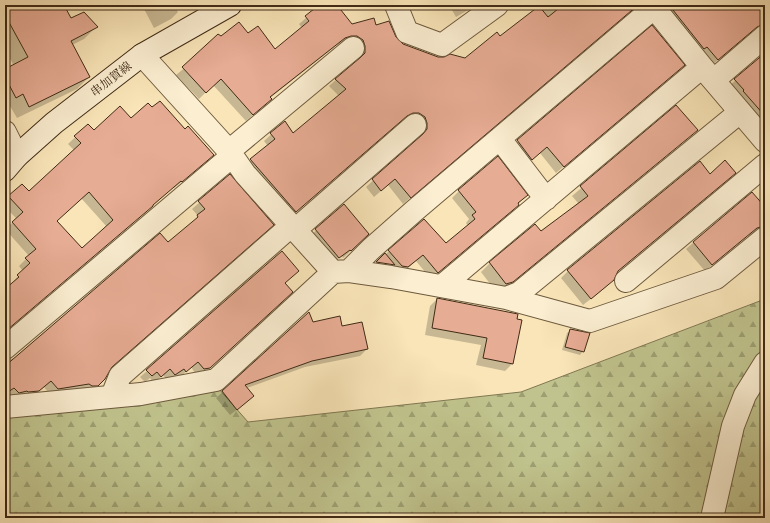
<svg xmlns="http://www.w3.org/2000/svg" width="770" height="523" viewBox="0 0 770 523" font-family="'IM FELL Great Primer','Noto Serif JP',serif">
	<defs>
		<pattern id="forest-firs" width="22" height="20" patternUnits="userSpaceOnUse"><rect width="22" height="20" fill="#c0c38d"/><path d="M5 1l3.5 6h-7zM16 11l3.5 6h-7z" fill="#9d9f72"/></pattern>
	</defs>
	<rect width="100%" height="100%" fill="#f9e5b8"/>
	<filter id="stains"><feTurbulence type="fractalNoise" baseFrequency=".005" numOctaves="4"/><feColorMatrix values="0 0 0 0 .2 0 0 0 0 .09 0 0 0 0 .02 0 0 0 .5 -.17"/></filter>
	<radialGradient id="worn" r=".72"><stop offset=".6" stop-color="#630" stop-opacity="0"/><stop offset="1" stop-color="#630" stop-opacity=".3"/></radialGradient>
	<path fill="url(#forest-firs)" stroke="#807752" d="M765,299v219h-760v-100l214,-29 29,33 273,-30z"/>
	<path fill="#0003" fill-rule="evenodd" d="M5,5h57l8,15 26,7 -12,12 -12,6 17,32 -12,12 -60,29 -7,-12 -5,2v-38l9,-4 -9,-17z
		M142,5h32l4,7 -7,7 -17,9z
		M321,5h14l17,20 23,1 20,12 7,7 35,13 29,1 34,-21 41,-33h93l-6,8 -225,191 -15,-19 -14,12 -8,-10 54,-50 1,-7 -16,-11 -6,3 -110,96 -45,-51 24,-21 -4,-5 21,-19 8,13 46,-39 -10,-10 29,-26 1,-7 -15,-11 -7,3 -67,53 -7,8 -17,15 -33,-36 -14,14 -23,-24 45,-37 26,-4 28,16 27,-22 -3,-4z
		M449,5h28l-21,12z
		M673,5h92v28l-3,-2 -7,-1 -6,3 -38,33 -47,-51z
		M652,27l25,45 -121,101 -16,-20 -16,13 -13,-18z
		M765,54v82l-37,-49z
		M676,107l21,23 -195,161 -5,2 -16,-21 9,-9 51,-30 38,-29 -7,-8z
		M130,119l76,43 -32,26 -1,-1 -28,26 -140,118v-41l18,-19 -4,-5 10,-10 -24,-27 12,-10 -12,-12v-6l17,-16 7,7 45,-42 -6,-6 20,-19 6,6zM81,198l26,29 -25,22 -26,-28z
		M710,175l18,5 -112,93 -10,14 -23,18 -22,-27 7,-7z
		M230,176l-126,203 -7,7 -7,6 -39,4 -7,-9 -13,11 -20,2 -4,-6 -2,1v-34l9,-3 146,-124 8,9 24,-19 6,-8 -6,-7z
		M459,191l67,4 -15,17 -80,67 -15,-18 -15,13 -27,-8 15,-15 57,-7 22,-18 -2,-3 3,-4 -17,-21z
		M752,193l13,16v18l-7,6 -9,2 -44,36 -19,-22z
		M344,205l24,29 -25,24 -1,-2 -11,8 -22,-27z
		M298,271l-13,12v16l-83,76 -5,1 -6,-9 -12,11 -3,-3 -8,6 -5,-6 -9,8 -4,-5 -5,4 -5,-5 7,-6z
		M437,299l80,16 -5,49 -7,7 -29,-6 5,-20 -56,-10 5,-29z
		M308,313l4,10 29,4 26,22 -7,7 -55,11 -58,21v14l-17,13 -14,-17z
		M571,330l12,21 -3,4 -18,-5 5,-17z"/>
	<path fill="#e7ac94" stroke="#402b16" fill-rule="evenodd" d="M14,5h50l7,13 13,-6 14,15 -27,14 19,36 -61,30 -6,-13 -7,4 -11,-21v-8l23,-12 -23,-42v-5z
		M319,5h18l15,19 22,-6 2,7 13,-4 7,16 7,7 35,13h6l6,-3 15,4 32,-26 3,4 39,-30 9,11 15,-12h75l-227,193 -16,-19 -14,12 -9,-12 51,-45 4,-5v-6l-2,-6 -6,-4h-6l-6,3 -111,96 -46,-53 25,-20 -5,-6 15,-12 8,12 53,-44 -11,-10 26,-22 4,-4v-7l-2,-6 -6,-4h-6l-6,2 -75,59 2,2 -19,16 -32,-36 -15,14 -24,-26 36,-33 3,2 18,-14 9,11 10,-7 17,23 34,-28 -4,-5z
		M669,5h96v19l-8,3 -39,33 -11,-13 -3,2z
		M652,25l33,40 -121,102 -17,-20 -15,13 -15,-20z
		M765,53v63l-22,-25 1,-1 -10,-11z
		M160,101l25,28 3,-3 26,29 -32,27 -1,-1 -28,24v1l-146,124 -2,-2v-39l14,-12 -2,-2 13,-12 -5,-5 11,-9 -24,-27 11,-10 -15,-16 14,-12 7,7 52,-48 -7,-7 14,-12 6,6 26,-24 11,12 17,-15 4,4zM89,192l24,28 -31,28 -25,-27z
		M676,105l22,25 -185,152 -7,2 -17,-22 46,-38 6,7 47,-35 -8,-10z
		M498,156l30,39 -10,8 1,2 -81,68 -15,-18 -15,12 -6,-1 -14,-16 36,-31 22,24 29,-24 -3,-4 4,-3 -18,-22z
		M725,160l11,13 -118,98 -4,9 -23,19 -24,-29 133,-109 10,13z
		M230,174l44,51 -162,142 -7,12 -7,7h-6l-3,-2 -31,5 -7,-8 -12,10 -11,1 -1,-1 -8,2 -5,-5 -9,6v-28l155,-133 8,9 30,-25 -1,-2 8,-6 -7,-8z
		M752,192l13,15v19l-8,2 -45,37 -19,-23z
		M344,204l25,30 -18,17 -1,-1 -11,8 -24,-29z
		M282,251l17,20 -14,12 8,9 -83,76 -6,1 -6,-7 -12,10 -2,-3 -9,6 -5,-6 -9,8 -4,-5 -5,4 -6,-6z
		M385,253l10,12 -19,-3z
		M437,298l81,16 -1,5 5,1 -9,44 -30,-6 4,-20 -55,-10z
		M309,312l4,10 27,-6 2,10 20,-4 6,27 -56,12 -67,24 9,11 -17,14 -15,-19z
		M570,329l20,4 -6,19 -19,-5z"/>
	<g fill="none" stroke-linecap="round" stroke-linejoin="round">
		<defs>
			<path id="minor" d="M396,5l11,27 35,13 55,-40
				M652,5l50,62 63,74
				M142,55l87,96 16,23 88,98
				M714,80l51,-44
				M5,132l12,24
				M500,139l46,60
				M229,151l124,-103
				M295,230l120,-105
				M349,271l22,-22 43,-38 243,-206
				M626,281l139,-116
				M442,286l260,-219
				M506,298l84,23 126,-43 49,-40
				M5,348l227,-192
				M112,396l8,-20 171,-150
				M5,407l136,-13 75,-14 117,-108 16,-1 42,6 115,21 13,-5 221,-181
				M712,518l21,-92 12,-31 20,-32"/>
			<path id="secondary" d="M5,170l12,-14 37,-33 88,-68 88,-50"/>
		</defs>
		<use href="#minor" stroke="#6e5a3e" stroke-width="24"/>
		<use href="#secondary" stroke="#402b16" stroke-width="24"/>
		<use href="#minor" stroke="#fbeed1" stroke-width="22"/>
		<use href="#secondary" stroke="#fbeed1" stroke-width="22"/>
	</g>
	<g text-anchor="middle" dominant-baseline="central" stroke-width="3" stroke-linejoin="round" paint-order="stroke">
		<g font-size="12" fill="#402b16" stroke="#fbeed1">
			<text transform="translate(111 79) rotate(-38)">串加賀線</text>
		</g>
	</g>
	<rect width="770" height="523" fill="none" stroke="#f9e5b8" stroke-width="20"/>
	<rect x="6" y="6" width="758" height="511" fill="none" stroke="#402b16" stroke-width="2"/>
	<rect x="10" y="10" width="750" height="503" fill="none" stroke="#402b16"/>
	<rect width="100%" height="100%" filter="url(#stains)"/>
	<rect width="100%" height="100%" fill="url(#worn)"/>
</svg>
